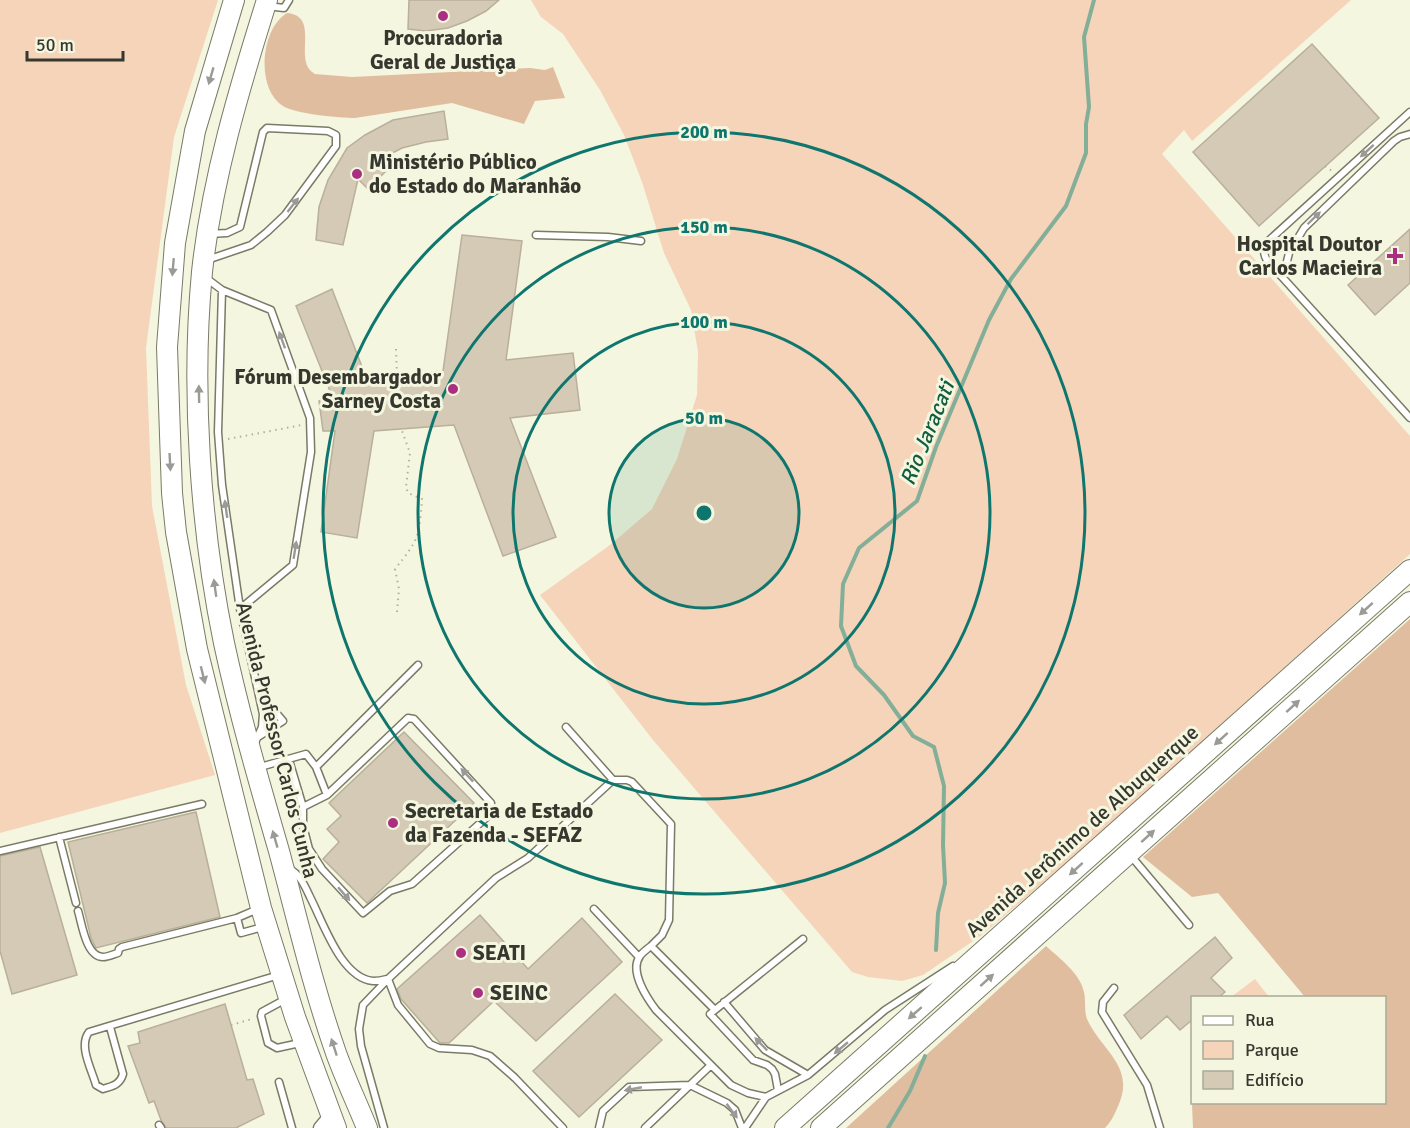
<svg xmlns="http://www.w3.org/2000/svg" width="1410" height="1128" viewBox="0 0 1410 1128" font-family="Signika,sans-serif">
	<rect width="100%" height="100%" fill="#f4f6df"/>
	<path fill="#f5d4ba" d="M0,0h218l-44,137 -28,211 6,158 34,179 29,90 -215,58z
		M531,0h820l-159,141 -8,-11 -22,24 248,282v118l-310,280 -118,101 -59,40 -21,6 -34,-4 -16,-5 -199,-232 -113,-145 70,-50 42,-36 25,-50 20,-64 1,-43 -7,-42 -27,-57 -22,-71 -18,-47 -24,-45 -37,-56 -22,-17z
		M1255,979l14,18h-38z"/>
	<path fill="#e1bda0" d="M287,13c35,3 4,49 28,61l37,3 178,-9 15,2 8,-3 12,31 -30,3 -11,23 -72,-21 -97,15c-15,0 -60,-4 -72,-12 -28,-18 -22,-78 4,-93z
		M1410,619v509h-217l-1,-23 5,-2 187,-1v-104l-79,-1 -87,-104 -26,4 -49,-40z
		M1046,946c13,12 34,27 38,46 2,8 0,19 3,27 14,31 48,47 32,85 -4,9 -7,17 -14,24h-259z"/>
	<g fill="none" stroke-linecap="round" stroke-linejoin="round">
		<path stroke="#83ae97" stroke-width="4" d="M936,950l2,-37 7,-30 -2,-38 1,-59 -10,-39 -21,-11 -29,-41 -28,-29 -15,-40 2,-42 16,-36 58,-47 19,-54 53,-127 22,-41 55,-73 20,-53v-29l3,-17 -5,-70 10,-37
			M888,1128l22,-37 15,-35"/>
	</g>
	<path fill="#d4cab5" stroke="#b9af9b" stroke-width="1.5" d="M409,0h90l-13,11 -19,10 -19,7 -22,3 -18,-2z
		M1312,44l67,74 -120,108 -66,-74z
		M444,111l4,28 -22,3 -24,6 -23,12 9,9 -20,20 -10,-10 -15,66 -27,-5 3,-33 9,-27 19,-32 18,-13 28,-15z
		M1410,229v54l-35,32 -27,-30z
		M462,235l60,6 -16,119 67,-7 7,57 -70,8 46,119 -53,19 -49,-131 -80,6 -17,107 -36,-6 14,-101h-12l-4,-30 13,-5 -36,-90 36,-17 34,88 77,-6z
		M404,732l70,71 -107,100 -44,-44 16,-17 -12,-13 14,-13 -12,-13z
		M196,812l24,105 -124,31 -5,-10 -23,-96z
		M40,847l37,128 -65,19 -12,-43v-95z
		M480,915l48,54 54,-51 40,44 -86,79 -42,-40 -45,42h-9l-39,-44 -4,-10z
		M1215,937l17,21 -21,20 14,14 -7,6h-26v22l-12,10 -13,-14 -26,23 -17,-24z
		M615,994l47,46 -83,77 -46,-46z
		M225,1004l22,76 6,-1 11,35 -28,14h-70l-5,-8 -7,-19 -5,2 -21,-57 12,-3 -2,-11z"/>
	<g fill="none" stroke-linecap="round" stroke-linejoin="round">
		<defs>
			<path id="lane" d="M267,6l17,2 5,-8
				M1410,112l-145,132c-5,15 9,24 18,34l6,-25 15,-25 90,-87 6,-4 10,-3
				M536,235l72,2 33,4
				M207,260l44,-15 16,-13 18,-17 51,-69v-11l-8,-4 -61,-3 -4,4 -23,95 -13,6 -18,1
				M206,278l16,12 49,20 39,108 1,34 -18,113 -53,44 23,105 -1,13 -8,18
				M1283,278l127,140
				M222,290l-4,142 4,53 18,124
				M566,727l47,53
				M258,737l25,-16 -6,-7
				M289,760l14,47v19l6,23 13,20 41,44 27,-22 22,-7 75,-67 4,-14 -77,-84 -6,-1 -81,77 -24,12
				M260,767l46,-13 10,13 11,28
				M316,767l102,-102
				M59,837l17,66
				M0,851l202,-47
				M1131,856l58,69
				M288,868c12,6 17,18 22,29 13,25 31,81 63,84 5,0 10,-1 14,-2
				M594,909l45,48
				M78,911c4,13 8,46 25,46 5,0 11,-3 15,-4l1,-4 3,-2 115,-29 4,15 22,-6
				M237,918l21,-9
				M651,946c-4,3 -9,7 -11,10 -11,15 7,42 16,54l75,75 17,8 18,4
				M388,979l10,26 32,39 9,4 33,2 18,6 25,22 48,50
				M1114,988l-11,14 -1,10 45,73 13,43
				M286,999l-24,13 -1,4 7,27 9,5 23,-5
				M724,1002l41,48 43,25
				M110,1027l13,47c-3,11 -11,12 -20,15l-7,-4c-4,-15 -18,-39 -7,-53l190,-57
				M279,1082l13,46
				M778,1090l-3,-16 -3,-5 -5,-4 -14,-5 -43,-46 93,-75
				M159,1125l2,3
				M384,1128l-23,-82 -2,-17 4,-24 25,-26 108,-101 32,-20 85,-78h14l5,2 39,42 -2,96 -7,15 -11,11 64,64
				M599,1128l4,-17 26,-24 61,-2 37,18 8,7 7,18
				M645,1128l65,-62
				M745,1128l21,-31 42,-22 77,-65 68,-44"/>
			<path id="street" d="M320,1128l11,-13"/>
			<path id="primary" d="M234,0l-39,131 -20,112 -8,104 5,146 4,39 21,117 64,259 34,109 41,111
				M267,0c-28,89 -55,179 -65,272 -11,117 -2,255 22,371 15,70 35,139 55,208 18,67 34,136 57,202 9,25 21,50 31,75
				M785,1128l625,-558
				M821,1128l589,-526"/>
		</defs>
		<use href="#lane" stroke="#797b67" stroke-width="9"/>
		<use href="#street" stroke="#797b67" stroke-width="15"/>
		<use href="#primary" stroke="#797b67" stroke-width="22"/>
		<path stroke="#b0b2a0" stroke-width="2" stroke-dasharray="1.5 4.5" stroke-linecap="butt" d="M1325,166l7,5
			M396,349l1,26
			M228,439l74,-14
			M397,612l2,-23 -4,-20c24,-30 24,-31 27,-70l-14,-6 -2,-6 4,-34 -9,-25
			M231,1025l21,-6"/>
		<use href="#lane" stroke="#fff" stroke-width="6"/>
		<use href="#street" stroke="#fff" stroke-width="12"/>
		<use href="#primary" stroke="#fff" stroke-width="20"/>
	</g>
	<defs><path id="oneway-solid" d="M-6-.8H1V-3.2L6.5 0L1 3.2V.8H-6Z" transform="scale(1.5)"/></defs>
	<g fill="#9a9b96">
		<use href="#oneway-solid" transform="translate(211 76) rotate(106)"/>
		<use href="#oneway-solid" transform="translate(1367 151) rotate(138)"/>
		<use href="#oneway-solid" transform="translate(293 205) rotate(-52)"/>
		<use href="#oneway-solid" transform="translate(1314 218) rotate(-44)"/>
		<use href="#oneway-solid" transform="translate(173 267) rotate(95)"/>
		<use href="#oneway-solid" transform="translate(282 340) rotate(-110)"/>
		<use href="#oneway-solid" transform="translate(199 394) rotate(-91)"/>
		<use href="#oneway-solid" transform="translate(170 462) rotate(87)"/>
		<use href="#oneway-solid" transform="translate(226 509) rotate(-98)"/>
		<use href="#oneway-solid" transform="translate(295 550) rotate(-81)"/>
		<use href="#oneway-solid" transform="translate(215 588) rotate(-98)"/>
		<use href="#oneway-solid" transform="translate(1366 609) rotate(138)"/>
		<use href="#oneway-solid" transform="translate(203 675) rotate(76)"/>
		<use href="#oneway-solid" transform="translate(1293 706) rotate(-42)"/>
		<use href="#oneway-solid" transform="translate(1221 739) rotate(138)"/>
		<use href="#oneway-solid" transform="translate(467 775) rotate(-133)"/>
		<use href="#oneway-solid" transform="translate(1148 836) rotate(-42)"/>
		<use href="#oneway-solid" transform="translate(275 839) rotate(-106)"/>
		<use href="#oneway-solid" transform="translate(1076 869) rotate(138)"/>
		<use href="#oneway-solid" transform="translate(344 894) rotate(49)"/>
		<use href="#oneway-solid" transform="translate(987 980) rotate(-42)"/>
		<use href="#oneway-solid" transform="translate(915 1013) rotate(139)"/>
		<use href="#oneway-solid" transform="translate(761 1044) rotate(-134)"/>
		<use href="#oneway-solid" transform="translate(334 1047) rotate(-108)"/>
		<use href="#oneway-solid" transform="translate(841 1048) rotate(140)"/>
		<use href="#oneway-solid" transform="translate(633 1089) rotate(169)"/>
		<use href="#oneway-solid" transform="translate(732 1111) rotate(53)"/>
	</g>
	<circle cx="704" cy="513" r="95" fill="#0f766e" fill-opacity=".12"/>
	<g fill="none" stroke="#0f766e" stroke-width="3">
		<circle cx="704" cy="513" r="95"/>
		<circle cx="704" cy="513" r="191"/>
		<circle cx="704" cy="513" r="286"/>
		<circle cx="704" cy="513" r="381"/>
	</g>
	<g fill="#ab2f81" stroke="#f4f6df" stroke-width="2">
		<circle cx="443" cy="16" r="6"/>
		<circle cx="357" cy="174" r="6"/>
		<path d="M1392 247h6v6h6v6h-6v6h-6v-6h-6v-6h6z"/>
		<circle cx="453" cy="389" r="6"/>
		<circle cx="393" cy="823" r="6"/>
		<circle cx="461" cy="953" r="6"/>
		<circle cx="478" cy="993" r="6"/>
	</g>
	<g text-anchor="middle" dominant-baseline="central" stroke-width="6" stroke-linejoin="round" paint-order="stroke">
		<g font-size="21" font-weight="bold" fill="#36372e" stroke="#f4f6df" text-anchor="start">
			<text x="443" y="38" text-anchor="middle">Procuradoria<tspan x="443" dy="24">Geral de Justiça</tspan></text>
			<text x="369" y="162">Ministério Público<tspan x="369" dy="24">do Estado do Maranhão</tspan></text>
			<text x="1382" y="244" text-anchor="end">Hospital Doutor<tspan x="1382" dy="24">Carlos Macieira</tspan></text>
			<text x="441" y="377" text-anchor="end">Fórum Desembargador<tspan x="441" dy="24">Sarney Costa</tspan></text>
			<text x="405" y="811">Secretaria de Estado<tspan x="405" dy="24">da Fazenda - SEFAZ</tspan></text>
			<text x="473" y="953">SEATI</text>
			<text x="490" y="993">SEINC</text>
		</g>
		<g font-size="21" fill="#36372e" stroke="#f4f6df">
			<text transform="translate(277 740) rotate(76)">Avenida Professor Carlos Cunha</text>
			<text transform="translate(1082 831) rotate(-42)">Avenida Jerônimo de Albuquerque</text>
		</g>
		<g font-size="22" font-style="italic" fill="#105d3f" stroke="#f4f6df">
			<text transform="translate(927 433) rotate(-68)">Rio Jaracati</text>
		</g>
	</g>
	<circle cx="704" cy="513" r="9" fill="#0f766e" stroke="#f4f6df" stroke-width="3"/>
	<g font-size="18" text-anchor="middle" font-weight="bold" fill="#0f766e" stroke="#f4f6df" stroke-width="6" stroke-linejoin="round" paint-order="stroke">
		<text x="704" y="138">200 m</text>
		<text x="704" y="233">150 m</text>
		<text x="704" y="328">100 m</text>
		<text x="704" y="424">50 m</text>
	</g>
	<rect x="1191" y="996" width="195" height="108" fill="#f4f6df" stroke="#a8aa98" stroke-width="1.5"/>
	<rect x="1203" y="1016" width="30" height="9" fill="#ffffff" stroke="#a8aa98" stroke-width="1.5"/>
	<text x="1245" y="1026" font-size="18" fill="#36372e">Rua</text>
	<rect x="1203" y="1041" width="30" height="18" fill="#f5d4ba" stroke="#a8aa98" stroke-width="1.5"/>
	<text x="1245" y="1056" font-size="18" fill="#36372e">Parque</text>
	<rect x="1203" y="1071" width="30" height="18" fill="#d4cab5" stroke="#a8aa98" stroke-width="1.5"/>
	<text x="1245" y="1086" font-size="18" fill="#36372e">Edifício</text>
	<path d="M27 51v9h96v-9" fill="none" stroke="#36372e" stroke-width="3"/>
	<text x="36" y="51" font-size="18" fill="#36372e" stroke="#f4f6df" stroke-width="4.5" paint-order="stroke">50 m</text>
</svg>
